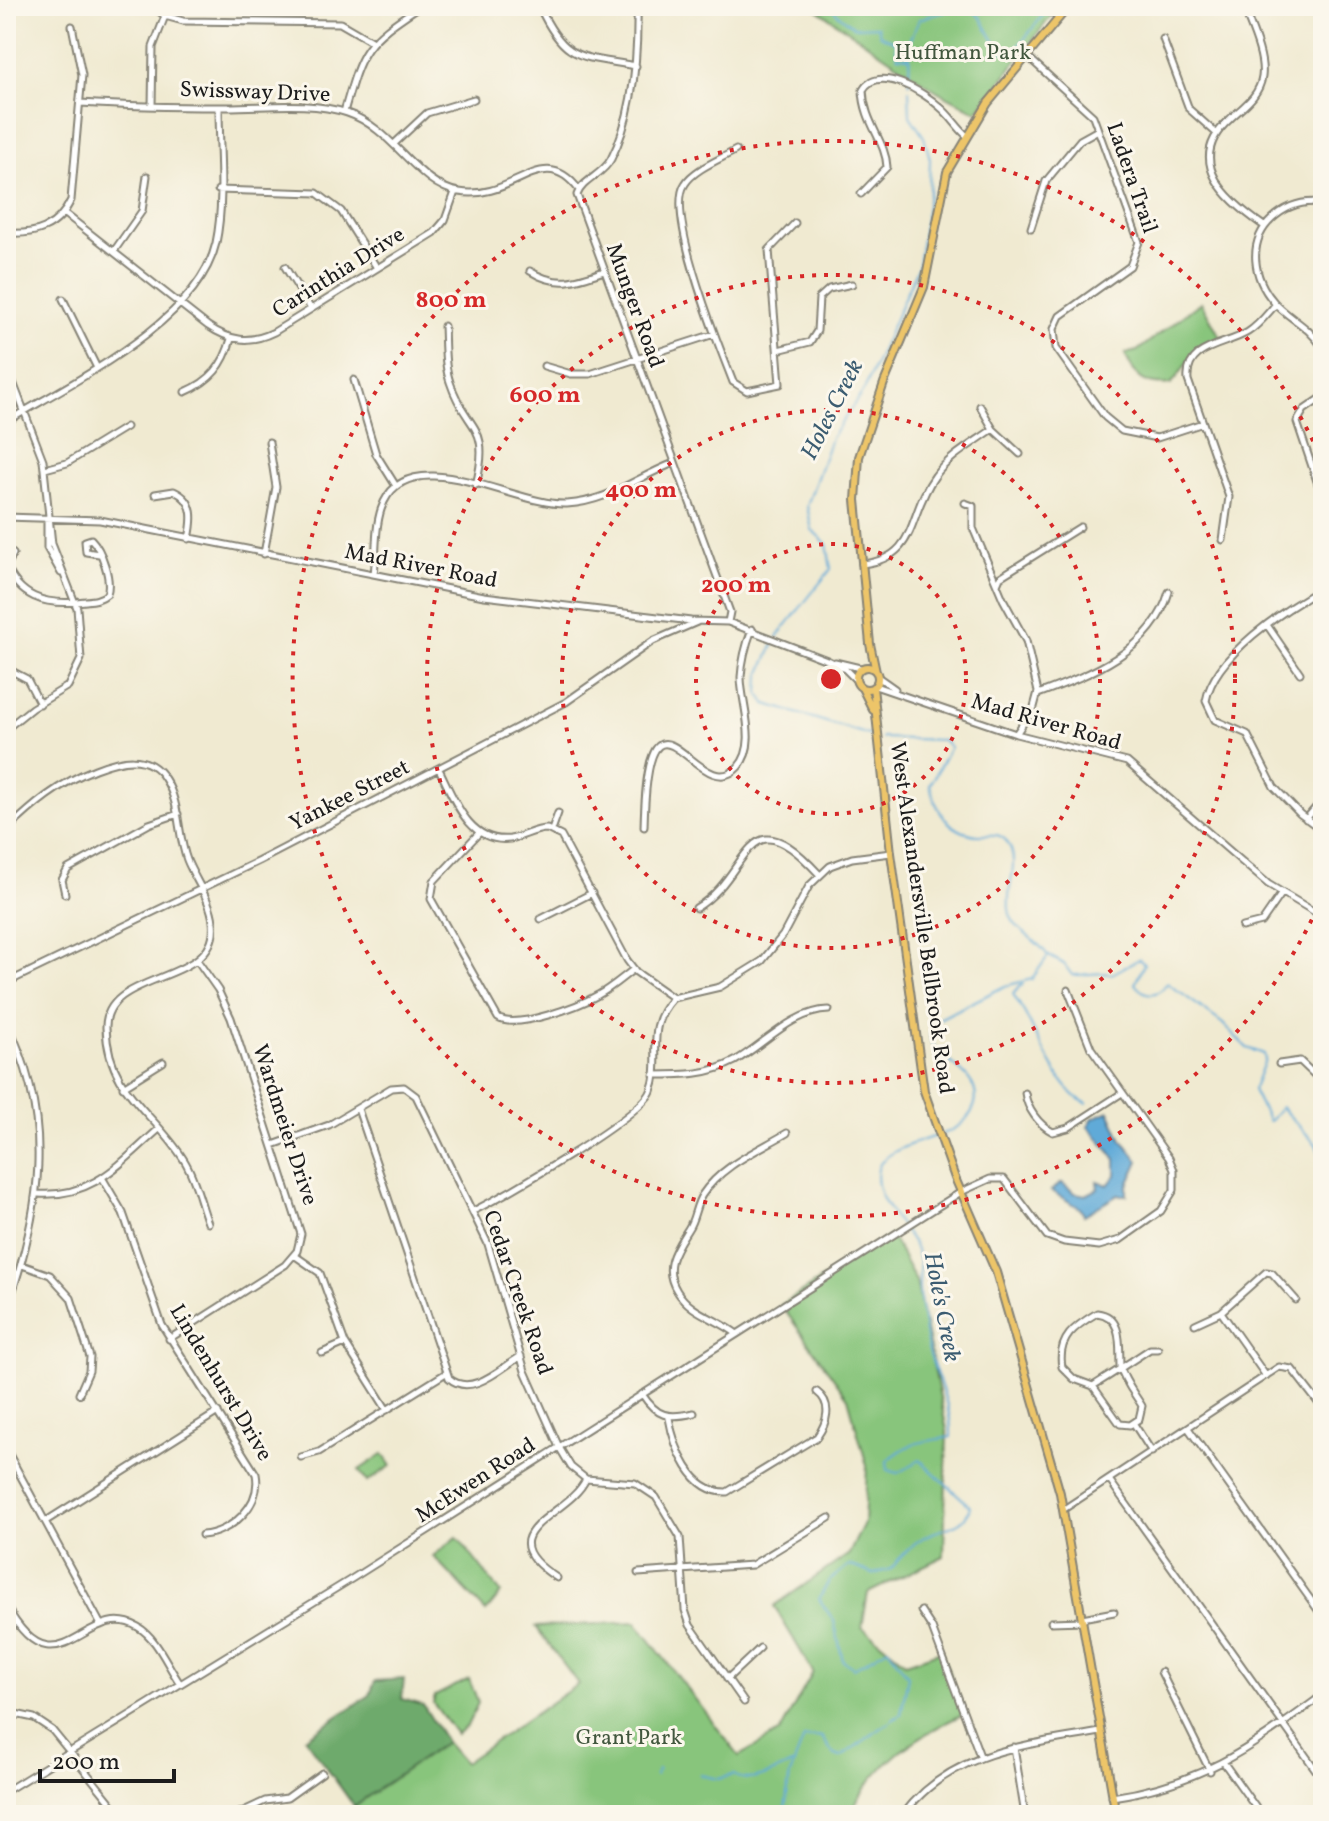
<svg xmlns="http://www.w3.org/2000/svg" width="1329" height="1821" viewBox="0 0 1329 1821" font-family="Vollkorn,serif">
	<rect width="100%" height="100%" fill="#fbf7ec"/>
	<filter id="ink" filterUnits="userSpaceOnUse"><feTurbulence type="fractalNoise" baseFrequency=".0125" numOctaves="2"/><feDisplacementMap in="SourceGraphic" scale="16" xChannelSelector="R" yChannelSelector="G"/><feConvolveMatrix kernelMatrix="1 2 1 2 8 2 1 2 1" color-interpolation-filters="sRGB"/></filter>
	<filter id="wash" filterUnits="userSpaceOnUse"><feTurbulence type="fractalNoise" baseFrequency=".006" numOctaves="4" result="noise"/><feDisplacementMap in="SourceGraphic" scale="32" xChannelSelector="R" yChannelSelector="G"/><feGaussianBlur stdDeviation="1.8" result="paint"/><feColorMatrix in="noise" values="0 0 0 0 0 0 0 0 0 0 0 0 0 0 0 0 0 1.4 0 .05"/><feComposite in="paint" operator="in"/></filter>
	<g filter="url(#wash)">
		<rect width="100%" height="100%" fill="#f0ead1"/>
		<path fill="#88c57c" stroke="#52704c" stroke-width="2" d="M812,6h227l13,9 -75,97 -40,-21z
			M1201,302l20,36c-37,14 -27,22 -50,46 -27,3 -36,-6 -46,-30l12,-3z
			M891,1235l25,46 31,150 -3,125 -76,37 -6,34 44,36 35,-12 23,63c-48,22 -92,51 -114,101h-490l-6,-9 92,-64 18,21 114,-79 -42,-57 100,-5 103,134 41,-24 33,-60 -39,-66 75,-52 15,-31 3,-57 -19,-68 -67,-93z
			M383,1454l8,12 -24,16 -8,-12z
			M457,1537l44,56 -15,19 -53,-56z
			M469,1679l9,24 -11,23 -11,8 -23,-31 2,-7z"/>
		<path fill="#6eaa6c" stroke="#456344" stroke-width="2" d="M404,1679l-2,20 21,6 23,37 -92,64 -49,-68 65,-43 5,-14z"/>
		<path fill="#61aad8" stroke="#3e637a" stroke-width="2" d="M1109,1111l13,29 17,21 -12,26v8h-9l-34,20 -4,-7 -29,-17 11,-8 13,10 11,2 12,-6 -1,-8 11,4 8,-10v-16l-28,-33 5,-8z"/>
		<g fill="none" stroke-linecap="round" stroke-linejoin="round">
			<path stroke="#61aad8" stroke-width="2" d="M814,6l19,4 21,17 24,-1 2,9 16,7 1,14 11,1
				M909,83l1,-42 9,-22 31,-9 21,-1 10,9 19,34 18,-5 32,-41
				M777,637l54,-68 -4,-25 -15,-14 -5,-24 24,-68 33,-48 54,-124 11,-74 1,-33 -6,-22 -14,-21 -1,-26
				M774,643l-14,32 -1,18 7,11 110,33
				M882,738l61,2 7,7 -20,38c6,25 18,47 48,50 11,1 21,-4 29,7 14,19 -1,46 2,67 2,22 29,29 39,47l-16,23 -27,7 -68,34c-23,27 18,41 31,58 20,25 -3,49 -26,56
				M1049,956l15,8 8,11c14,1 26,-4 40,-1l27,-15 5,5 -9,20c10,13 23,13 32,-1l55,40 25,25 17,6 1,6 -12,30 16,32 12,-15 35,37 7,17
				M1023,984l-10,10 11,18c14,25 37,83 63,91
				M655,1775l3,-6
				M700,1775l18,4 16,-4c17,11 42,-4 58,-11
				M784,1815l6,-41 14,-36 18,-1 12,18 7,2 60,-43 7,-38 -20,-28 -34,20 -11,-7 -9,-40 -15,-22 10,-18 20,-16 24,9 18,-5c10,-12 19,-24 33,-32 16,-10 42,-8 46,-31l-50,-46 -22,13 -10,-3 -1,-9c26,-22 33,-18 64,-24 1,-32 -15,-60 -23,-89 -2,-8 -9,-53 -9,-61 0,-15 3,-27 -5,-42 -13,-23 -42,-47 -36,-76 4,-18 43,-28 58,-33"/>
		</g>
	</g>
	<g filter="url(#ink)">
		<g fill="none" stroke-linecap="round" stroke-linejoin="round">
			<defs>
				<path id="minor" d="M152,6l13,10 18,5 157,2 31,18
					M539,6c26,56 41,50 97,60
					M637,6c1,50 -3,108 -26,153 -8,16 -29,21 -34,36l153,417 -2,10
					M1042,6l17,12
					M1243,6c7,20 22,49 19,71 -3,20 -20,30 -33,43 -46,42 -1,81 35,106
					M1163,39l26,70 27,24
					M1027,56l66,60 46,126 -9,24 -70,50 -6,13 2,19 49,69 17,14 35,7 46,-15
					M81,103c46,3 93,4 139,4 41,1 88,-7 127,6 48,16 69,72 112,79 55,10 83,-52 120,-2
					M152,106l1,-59 12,-31
					M344,112c18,-64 20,-69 76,-106
					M395,143l32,-30 47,-14
					M736,150c-15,9 -42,19 -51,34 -20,29 35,165 48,198l14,9 33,-7 -11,-134 26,-27
					M218,190l99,3 24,18 36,57
					M861,194l26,-27c-1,-26 -23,-44 -24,-77 15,-26 61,2 77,17 10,8 17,20 26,28
					M1323,203c-20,-3 -36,2 -51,16 -25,23 -19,59 2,83 16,18 32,21 49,46
					M64,213l144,113c22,15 42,18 66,6l160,-99 11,-13 10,-28
					M1031,228l15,-47 34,-41 18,-10
					M6,233c30,2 52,-5 65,-33l11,-125 -10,-49
					M114,251l28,-40 5,-35
					M285,267l26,42
					M530,271c27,17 46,10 74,0
					M63,299l33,67
					M444,326c1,19 0,39 6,56 16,50 42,40 26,103
					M778,350l32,-8 7,-11 2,-33 10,-9 23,-5
					M6,364l37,96 9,84 25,64 4,51 -13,27 -36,22 -26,21
					M544,366l27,8h19l124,-40
					M354,380l22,74 20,32
					M185,392c26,-11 39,-27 46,-53
					M1323,397l-19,13 -7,12 26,77
					M980,406l13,23 27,25
					M6,422c66,-40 192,-100 210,-179 9,-43 3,-92 3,-136
					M45,469l22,-6 59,-36
					M155,494l19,-3c22,10 19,29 15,48
					M965,503l8,3v22l30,71 23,42 12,51 -4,15 -18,27
					M6,517l94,3 384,76 207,25 37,1 99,38 18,9 11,11
					M47,520v28l14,25
					M1223,540l6,-43 -41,-117c-3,-35 38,-34 60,-48 11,-7 19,-18 28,-28
					M6,548l7,6 -6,12
					M264,554l12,-67 -7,-45
					M862,564c57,-6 45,-50 73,-88 14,-20 39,-33 58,-47
					M6,565c13,32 38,40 71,37 11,-2 21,0 30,-8 5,-14 -5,-44 -16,-55l-6,2 1,11 13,2
					M374,574c3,-23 0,-51 10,-72 29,-61 135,5 183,2 43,-3 68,-26 107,-41
					M997,584l3,-7 80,-50
					M1323,588c-38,21 -109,67 -117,113l9,19 32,14 27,53 26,27 23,17
					M1267,625l33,48
					M835,662l25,6
					M6,668l21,11 13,25
					M878,677l17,12
					M875,686l141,48 111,28 141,122 55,33
					M1038,694c53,-20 114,-43 131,-102
					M439,769c15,30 30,75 71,70 13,-2 24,-10 37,-10l14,7 66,124 9,12 37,26
					M1306,819l17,-20
					M644,827c4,-173 54,-16 94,-60 21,-23 3,-63 3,-90 1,-18 5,-32 11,-48
					M552,830l6,-17
					M6,831c27,-26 53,-48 89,-62 24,-9 53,-18 70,10 16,25 12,55 22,81 8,20 24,40 26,62 8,64 -109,47 -107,106 2,65 48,83 78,132 12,19 16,42 24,63
					M479,833l-45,48 -3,18 67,119c18,12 81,-12 100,-23 13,-7 24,-17 36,-26
					M65,894l-3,-14 6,-11 81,-45 29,-10
					M696,908c56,-33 48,-116 123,-34
					M541,919l51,-26
					M1242,927l20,-5 20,-29
					M6,983l253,-122 307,-159 87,-61 44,-19
					M6,1021c50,99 35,190 0,290
					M1279,1064l21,-3 23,22
					M654,1075c29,0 55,0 81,-14 30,-17 57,-50 94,-51
					M123,1087l40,-25
					M1025,1093c2,16 14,32 28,39l15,-4 54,-35
					M358,1109l91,269c22,20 52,-10 72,-22
					M273,1145l56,-20 62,-37 13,-1 12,9 72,148 37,127 34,76 12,20 15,12 49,4 21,14 24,40 5,73 5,15 54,77
					M103,1179l20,34 39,112 94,149c6,31 -25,59 -54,61
					M38,1194c55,4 82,-31 121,-65
					M473,1211c31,-15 168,-94 178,-120 13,-34 -8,-61 22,-93l47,-11 42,-26 21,-26 26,-49 21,-20 22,-8 39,-5
					M294,1255l26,18 25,70 42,67
					M22,1265l28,10 21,23 19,59 -1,14 -10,23
					M1221,1312l45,64
					M1195,1324l26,-12 45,-40 6,1 24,27
					M737,1334c-20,-16 -46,-20 -60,-43 -15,-24 -2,-41 11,-62 7,-10 7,-23 14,-34 20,-30 55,-44 85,-62
					M169,1339l116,-74 12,-14 4,-17 -70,-216 -13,-28 -21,-30
					M322,1353l23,-10
					M1093,1386l27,38 10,1 9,-6 3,-13c-8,-13 -18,-25 -22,-40 -1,-19 4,-50 -23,-53 -22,13 -40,25 -35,54l12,12 19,7c11,-7 21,-13 31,-20l26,-17h8
					M642,1394c15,23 26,25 52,19
					M669,1418c5,29 22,75 58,74l90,-55c10,-14 16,-33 0,-45
					M1134,1424l18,28
					M1188,1428l135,189
					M6,1449l95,176
					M301,1457l18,-5 127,-79
					M1110,1481l213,299
					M1064,1509l215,-142 13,2 31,40
					M46,1521l172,-109
					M638,1573l114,-8 77,-47
					M557,1578c-74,-47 12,-61 29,-99
					M6,1606c52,93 80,-9 132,21 19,11 29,38 41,55
					M921,1611l11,17 48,128
					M1082,1618l32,-6
					M1051,1622l32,-1
					M1161,1672l49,99
					M727,1679l33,-31
					M6,1712l28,6 18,12 69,85
					M1014,1747l11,68
					M1224,1763l37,52
					M6,1791l347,-213 608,-386 29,-13h14l43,57 17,6 35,4 21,-6 41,-29 13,-21v-20l-5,-12 -78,-110 -23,-58
					M1112,1797c91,-13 139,-50 211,-102
					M235,1815l30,-14 22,-3 35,-25
					M903,1815c48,-65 124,-70 198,-83"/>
				<path id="major" d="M856 678a11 11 0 1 1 22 0a11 11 0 1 1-22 0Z
					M876,672l-6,-28 -14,-144 3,-43 25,-74 40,-96 23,-115 41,-69 81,-97
					M873,687l18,166 33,238 31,87 41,94 64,221 56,322
					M862,688l11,22"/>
			</defs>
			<use href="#minor" stroke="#868376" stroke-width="9"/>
			<use href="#major" stroke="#868376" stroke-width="10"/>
			<use href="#minor" stroke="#fff" stroke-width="5"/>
			<use href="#major" stroke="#edc569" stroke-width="6"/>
		</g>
	</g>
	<g fill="none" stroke="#d62828" stroke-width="4" stroke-dasharray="4 8">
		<circle cx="831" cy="679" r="135"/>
		<circle cx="831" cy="679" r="269"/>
		<circle cx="831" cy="679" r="404"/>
		<path d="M1322 898A538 538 0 1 1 1322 460"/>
	</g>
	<g text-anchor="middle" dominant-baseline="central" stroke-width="6" stroke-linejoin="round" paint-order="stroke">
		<g font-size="22" fill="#42573e" stroke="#fbf7ec">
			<text x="963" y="53">Huffman Park</text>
			<text x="629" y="1738">Grant Park</text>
		</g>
		<g font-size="22" fill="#1c1c1c" stroke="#fbf7ec">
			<text transform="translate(255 93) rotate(2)">Swissway Drive</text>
			<text transform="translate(1131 178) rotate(71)">Ladera Trail</text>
			<text transform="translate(339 273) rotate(-32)">Carinthia Drive</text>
			<text transform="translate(634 306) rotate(70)">Munger Road</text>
			<text transform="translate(421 567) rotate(11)">Mad River Road</text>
			<text transform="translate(1046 723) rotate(16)">Mad River Road</text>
			<text transform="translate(350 796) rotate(-27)">Yankee Street</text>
			<text transform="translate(921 918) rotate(82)">West Alexandersville Bellbrook Road</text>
			<text transform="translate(284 1125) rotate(72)">Wardmeier Drive</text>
			<text transform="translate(517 1293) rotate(71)">Cedar Creek Road</text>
			<text transform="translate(220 1383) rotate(59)">Lindenhurst Drive</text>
			<text transform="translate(476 1481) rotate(-33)">McEwen Road</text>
		</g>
		<g font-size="24" font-style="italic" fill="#3b5c71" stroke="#fbf7ec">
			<text transform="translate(833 410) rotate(-63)">Holes Creek</text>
			<text transform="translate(941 1307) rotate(79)">Hole's Creek</text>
		</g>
	</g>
	<circle cx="831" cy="679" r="12" fill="#d62828" stroke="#fbf7ec" stroke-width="4"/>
	<g font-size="24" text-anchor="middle" font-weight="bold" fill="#d62828" stroke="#fbf7ec" stroke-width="6" stroke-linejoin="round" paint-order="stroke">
		<text x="451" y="307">800 m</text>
		<text x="545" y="402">600 m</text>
		<text x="641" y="497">400 m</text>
		<text x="736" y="592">200 m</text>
	</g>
	<rect width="1329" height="1821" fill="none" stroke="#fbf7ec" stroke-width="32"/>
	<path d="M40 1769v12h134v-12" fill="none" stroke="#1c1c1c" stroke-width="4"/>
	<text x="52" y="1769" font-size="24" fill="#1c1c1c" stroke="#fbf7ec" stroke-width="6" paint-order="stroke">200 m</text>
</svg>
